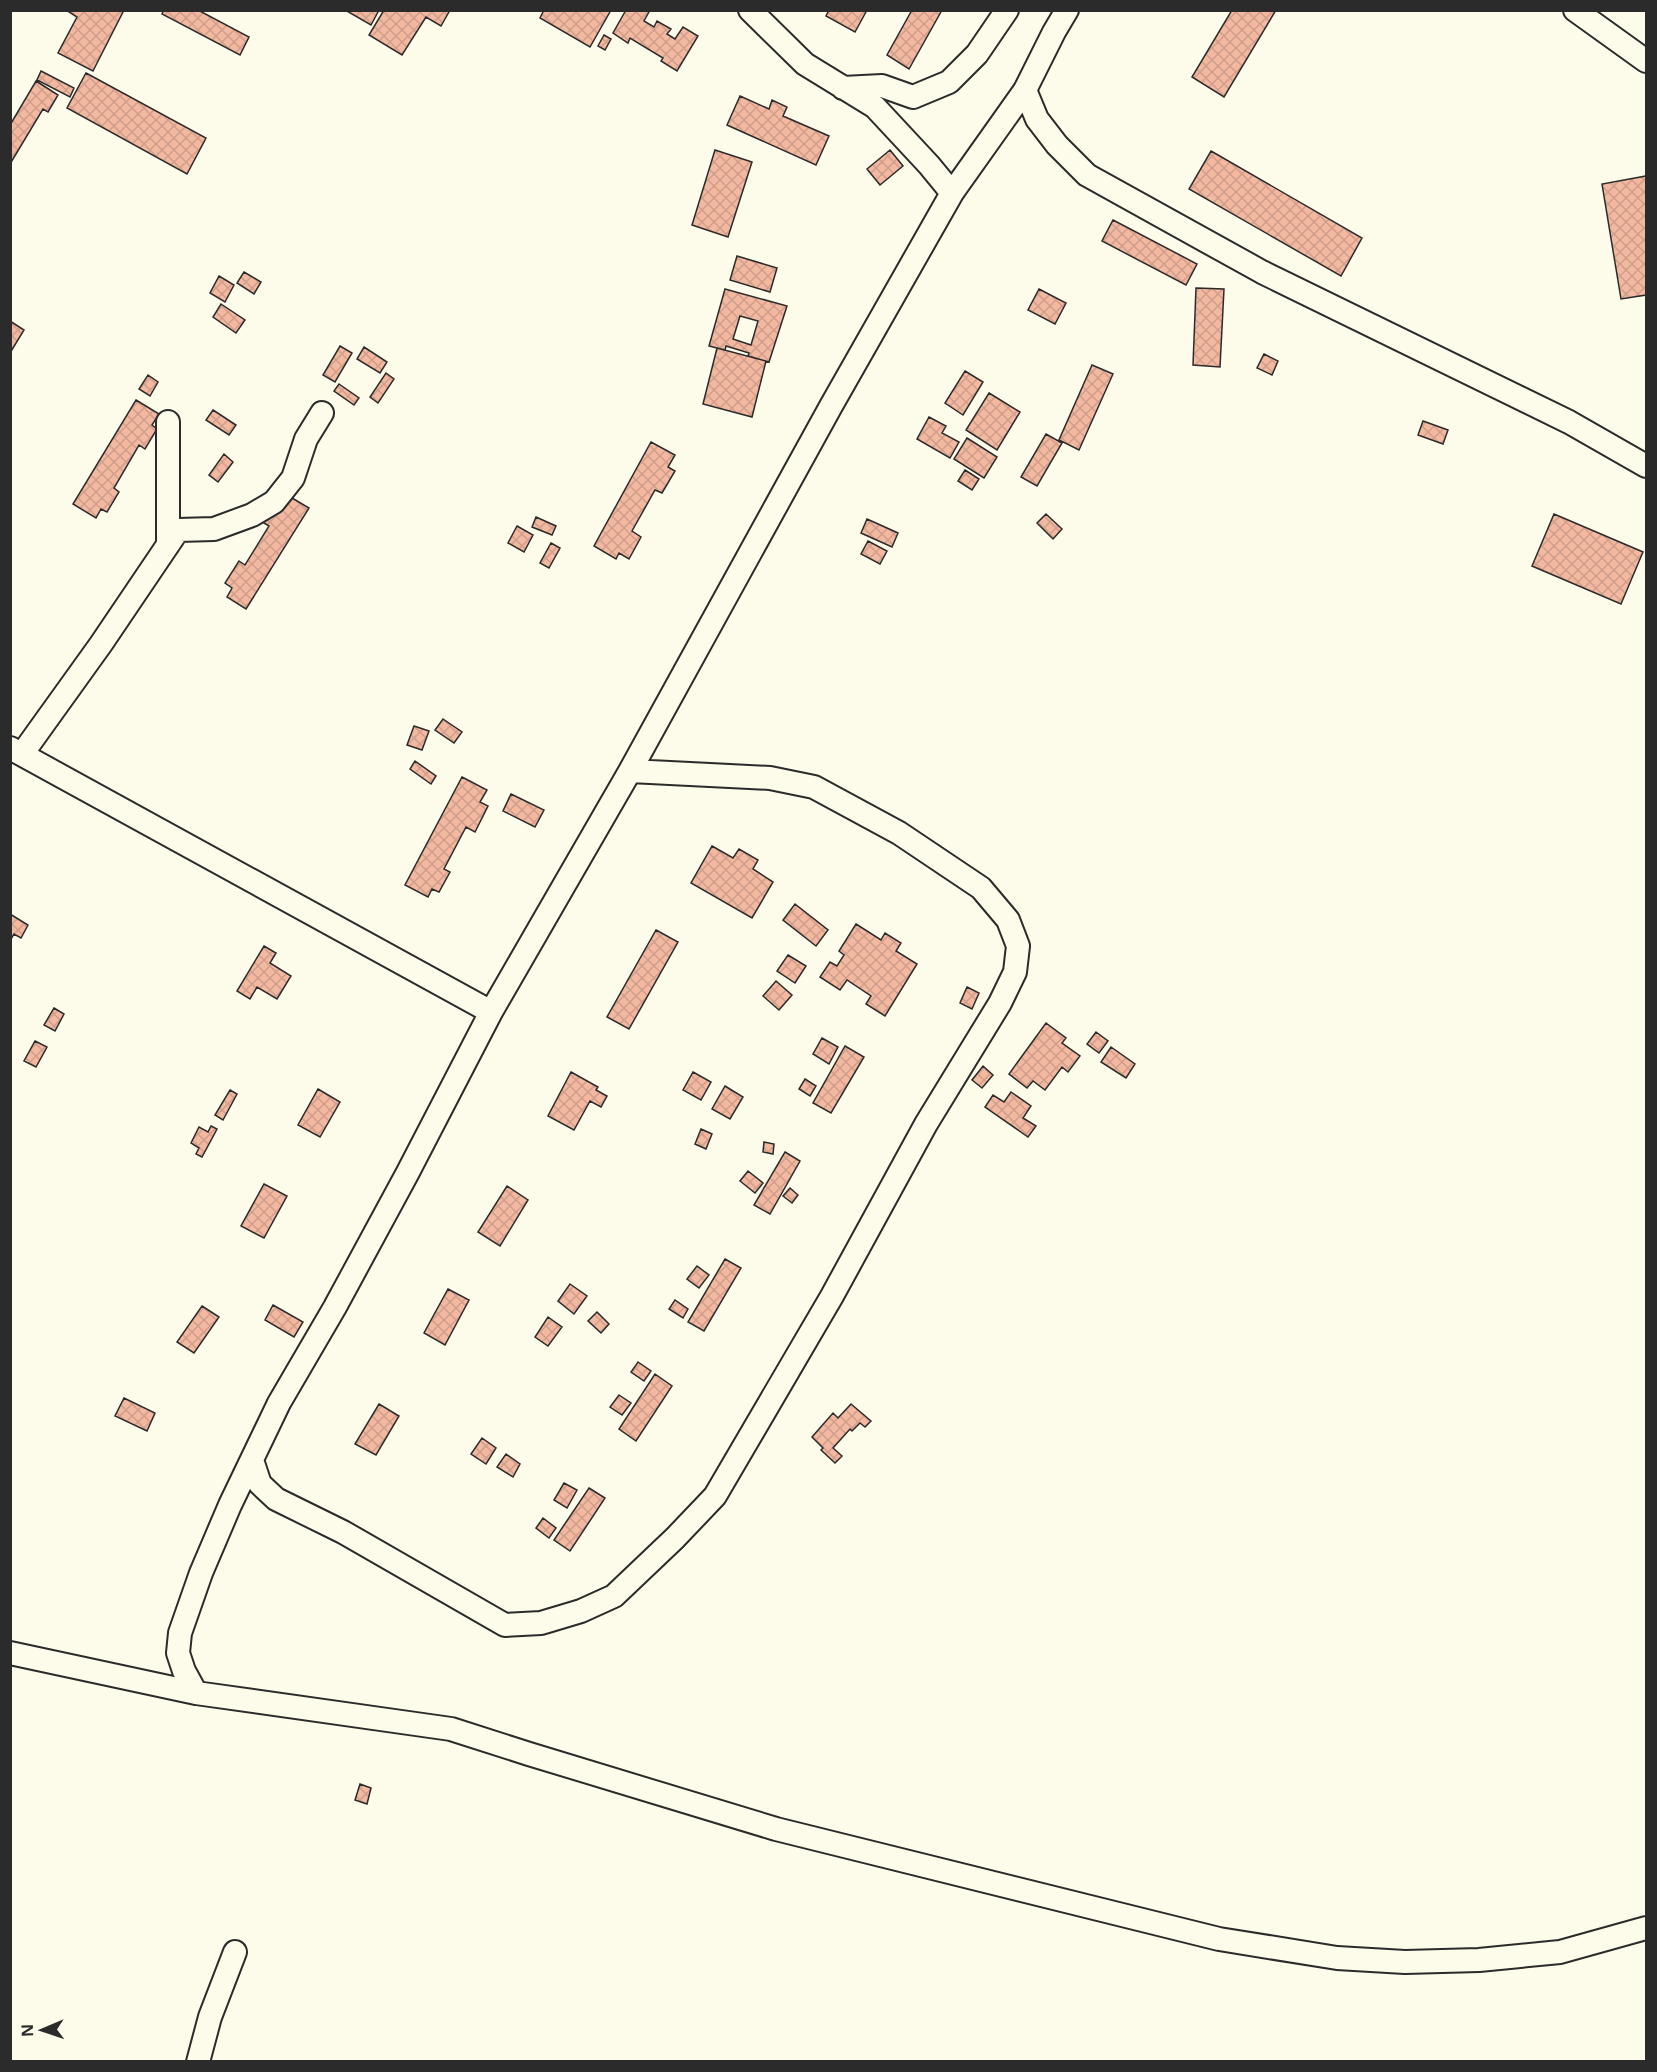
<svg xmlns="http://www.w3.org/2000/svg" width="1657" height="2072" viewBox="0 0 1657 2072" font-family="'Open Sans',sans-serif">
	<defs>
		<pattern id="building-cross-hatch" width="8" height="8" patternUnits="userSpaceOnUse" patternTransform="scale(1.5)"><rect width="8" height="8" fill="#f2b8a0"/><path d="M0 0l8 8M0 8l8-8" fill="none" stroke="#d09e8a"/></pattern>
	</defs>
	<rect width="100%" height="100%" fill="#fdfbea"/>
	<path fill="url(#building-cross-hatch)" stroke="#2b2b2b" stroke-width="1.5" fill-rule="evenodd" d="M66,10h58l-31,61 -35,-18 19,-36z
		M164,10h34l51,27 -9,18 -78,-41z
		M345,10h34l-8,15z
		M384,10h66l-9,16 -15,-9 -24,38 -33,-20z
		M544,10h67l-21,37 -50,-29z
		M626,10h24l-6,11 10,6 3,-6 14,8 -4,5 8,5 8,-12 15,9 -21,35 -16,-10 2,-3 -33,-20 -2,5 -15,-10z
		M829,10h38l-12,22 -29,-16z
		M912,10h30l-33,59 -22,-14z
		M1232,10h44l-52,87 -32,-20z
		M604,35l7,4 -6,11 -7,-4z
		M41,71l33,17 -4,9 -33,-17z
		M86,73l120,65 -19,36 -120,-66z
		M36,81l22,14 -10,17 -5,-3 -33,55v-39z
		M740,96l29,13 3,-9 15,7 -4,9 46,20 -13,29 -89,-40z
		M715,150l37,12 -24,75 -36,-12z
		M890,150l13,16 -23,19 -13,-16z
		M1211,151l151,87 -21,38 -152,-87z
		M1646,176v119l-25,4 -19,-115z
		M1113,220l84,44 -11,21 -84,-44z
		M737,256l40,12 -7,24 -40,-12z
		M244,272l17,10 -7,12 -17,-11z
		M219,276l15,9 -9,17 -15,-9z
		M1196,288l28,1 -4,78 -27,-2z
		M725,289l62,17 -18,56 -21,-6 1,-3 -23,-7 -1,4 -16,-4zM740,316l18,5 -7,24 -18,-6z
		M1039,289l27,14 -11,21 -27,-14z
		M221,304l24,16 -9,13 -23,-16z
		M10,321l14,9 -14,23z
		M340,346l12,7 -17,29 -12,-7z
		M364,347l23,15 -7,11 -23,-14z
		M717,348l49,13 -14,56 -49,-13z
		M1264,354l14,7 -6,14 -15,-7z
		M1092,365l21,9 -34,76 -20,-10z
		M965,371l18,11 -20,33 -18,-12z
		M386,373l8,6 -16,24 -8,-6z
		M148,375l10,7 -8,14 -11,-7z
		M339,384l20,14 -5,7 -20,-14z
		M989,393l31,19 -23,38 -31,-20z
		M136,400l23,14 -7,11 5,4 -12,20 -6,-4 -25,43 5,4 -12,20 -6,-3 -5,9 -23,-14z
		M213,410l23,15 -7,10 -23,-15z
		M929,417l17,9 -4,7 17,9 -9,16 -33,-19z
		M1423,421l25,9 -5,14 -25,-9z
		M1046,434l16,9 -25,43 -16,-9z
		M967,438l30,19 -13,21 -30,-19z
		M651,442l24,13 -7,12 7,4 -13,22 -7,-3 -23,41 9,6 -12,22 -10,-6 -3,6 -22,-13z
		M224,454l9,8 -15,20 -9,-7z
		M965,470l14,9 -7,11 -14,-9z
		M287,495l22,13 -63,101 -19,-12 5,-9 -7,-5 14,-22 6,4 24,-39 -8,-5z
		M1046,514l16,15 -9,10 -16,-16z
		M1554,514l89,38 -22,52 -89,-38z
		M536,517l20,9 -4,9 -20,-8z
		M867,519l31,14 -6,14 -31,-14z
		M517,526l16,9 -9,17 -16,-9z
		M868,541l19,10 -7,13 -19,-10z
		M551,543l9,5 -11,20 -9,-5z
		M443,719l19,13 -8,11 -19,-13z
		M414,726l15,5 -7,19 -15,-5z
		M415,761l21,15 -5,8 -21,-15z
		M462,777l25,13 -7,12 8,4 -13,26 -9,-5 -22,42 6,3 -11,20 -7,-3 -4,8 -23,-12z
		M511,794l33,16 -9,17 -32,-16z
		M712,846l21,12 6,-9 19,11 -5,9 20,13 -21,36 -61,-35z
		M795,904l33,26 -12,16 -33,-26z
		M10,914l18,11 -7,13 -7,-4 -4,7z
		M856,924l25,16 4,-7 16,10 -5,8 21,13 -32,52 -19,-12 5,-8 -24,-16 -7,10 -20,-13 10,-15 7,4 7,-11 -5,-4z
		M656,930l22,12 -49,87 -22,-12z
		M264,946l12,7 -6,10 21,13 -14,23 -20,-12 -7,12 -13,-8z
		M788,955l18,11 -11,17 -18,-12z
		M776,981l16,14 -13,15 -16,-14z
		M967,987l12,6 -7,16 -12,-6z
		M54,1008l10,6 -9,17 -11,-6z
		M1046,1023l20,15 -4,5 18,13 -12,16 -6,-5 -17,23 -12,-9 -6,7 -18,-14z
		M1096,1032l12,9 -9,12 -12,-9z
		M822,1038l16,9 -9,17 -16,-10z
		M35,1041l12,6 -11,20 -12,-6z
		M845,1046l19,11 -33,56 -18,-10z
		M1111,1047l24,17 -9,14 -25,-16z
		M983,1066l10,9 -11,13 -10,-8z
		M571,1072l27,15 -2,3 11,6 -6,11 -11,-6 -16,29 -26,-14z
		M693,1072l18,10 -10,18 -18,-10z
		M805,1079l11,7 -6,10 -11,-7z
		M725,1086l18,11 -13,22 -18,-10z
		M318,1089l22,13 -20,35 -22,-12z
		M230,1090l7,4 -14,26 -8,-5z
		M1011,1092l20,14 -8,12 13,8 -8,11 -43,-30 8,-12 11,7z
		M211,1126l6,3 -15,28 -6,-3 3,-6 -8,-5 8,-16 9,5z
		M701,1129l11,5 -6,15 -11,-5z
		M764,1142l10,2 -1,10 -10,-2z
		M785,1152l15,9 -30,53 -16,-9z
		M748,1171l15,12 -8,10 -15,-12z
		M264,1184l23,12 -23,42 -23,-12z
		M507,1186l21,14 -28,46 -22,-14z
		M790,1188l8,7 -6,8 -9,-7z
		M725,1259l16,9 -37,63 -16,-9z
		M697,1266l12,9 -10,13 -12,-9z
		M570,1284l17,12 -13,18 -16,-13z
		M448,1289l21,11 -24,45 -21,-12z
		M675,1300l13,9 -5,9 -14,-9z
		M273,1305l30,17 -9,15 -29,-17z
		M202,1306l17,11 -25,36 -17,-11z
		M597,1312l12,12 -8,9 -13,-12z
		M548,1317l14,10 -14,19 -13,-9z
		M638,1362l13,9 -7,10 -13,-9z
		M655,1374l17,12 -36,55 -17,-12z
		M619,1395l12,8 -9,12 -12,-8z
		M124,1398l31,15 -8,18 -32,-15z
		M379,1404l20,12 -23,39 -21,-11z
		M851,1404l20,17 -6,6 -5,-4 -8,8 -2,-2 -17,19 9,8 -7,7 -14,-13 2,-2 -11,-11 21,-24 5,5z
		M482,1438l14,10 -10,16 -15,-10z
		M506,1454l14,10 -7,13 -16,-10z
		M564,1483l13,7 -10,18 -13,-8z
		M589,1488l16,10 -35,53 -16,-11z
		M543,1518l13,10 -7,10 -13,-10z
		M360,1784l11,4 -4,16 -12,-4z"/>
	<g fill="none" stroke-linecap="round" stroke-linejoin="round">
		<defs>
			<path id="minor" d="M750,10l55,54 70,43 54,58 23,28
				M1575,10l71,51
				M843,88l39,-2 31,11 36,-15 28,-28 30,-44
				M1025,90l12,29 20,26 30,30 175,97 307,150 77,44
				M168,545v-123
				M10,748l481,264
				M22,754l79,-110 77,-114 36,-1 38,-14 22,-13 19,-24 13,-39 16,-26
				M252,1460l8,24 16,15 67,33 162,93 36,-2 40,-12 33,-15 61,-58 40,-42 117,-200 94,-172 74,-121 15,-31 3,-26 -10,-26 -27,-32 -82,-55 -85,-46 -44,-9 -140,-7
				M10,1653l186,40 255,36 78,25 247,75 443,110 118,19 68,4 74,-2 81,-8 86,-24
				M196,1693l-12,-22 -6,-18 2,-20 21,-60 29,-68 49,-102 56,-96 72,-133 84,-162 139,-241 201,-365 121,-213 73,-103 29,-58 13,-22
				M198,2062l12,-45 25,-65"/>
		</defs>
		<use href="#minor" stroke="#2b2b2b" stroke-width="26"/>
		<use href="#minor" stroke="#fdfbea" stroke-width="22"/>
	</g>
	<rect width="1657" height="2072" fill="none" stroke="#2b2b2b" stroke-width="24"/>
	<g transform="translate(42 2030) rotate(268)" stroke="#fdfbea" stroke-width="4.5" paint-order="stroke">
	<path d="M0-4.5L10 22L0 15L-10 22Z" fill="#2b2b2b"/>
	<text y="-9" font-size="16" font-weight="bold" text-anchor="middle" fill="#2b2b2b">N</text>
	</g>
</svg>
